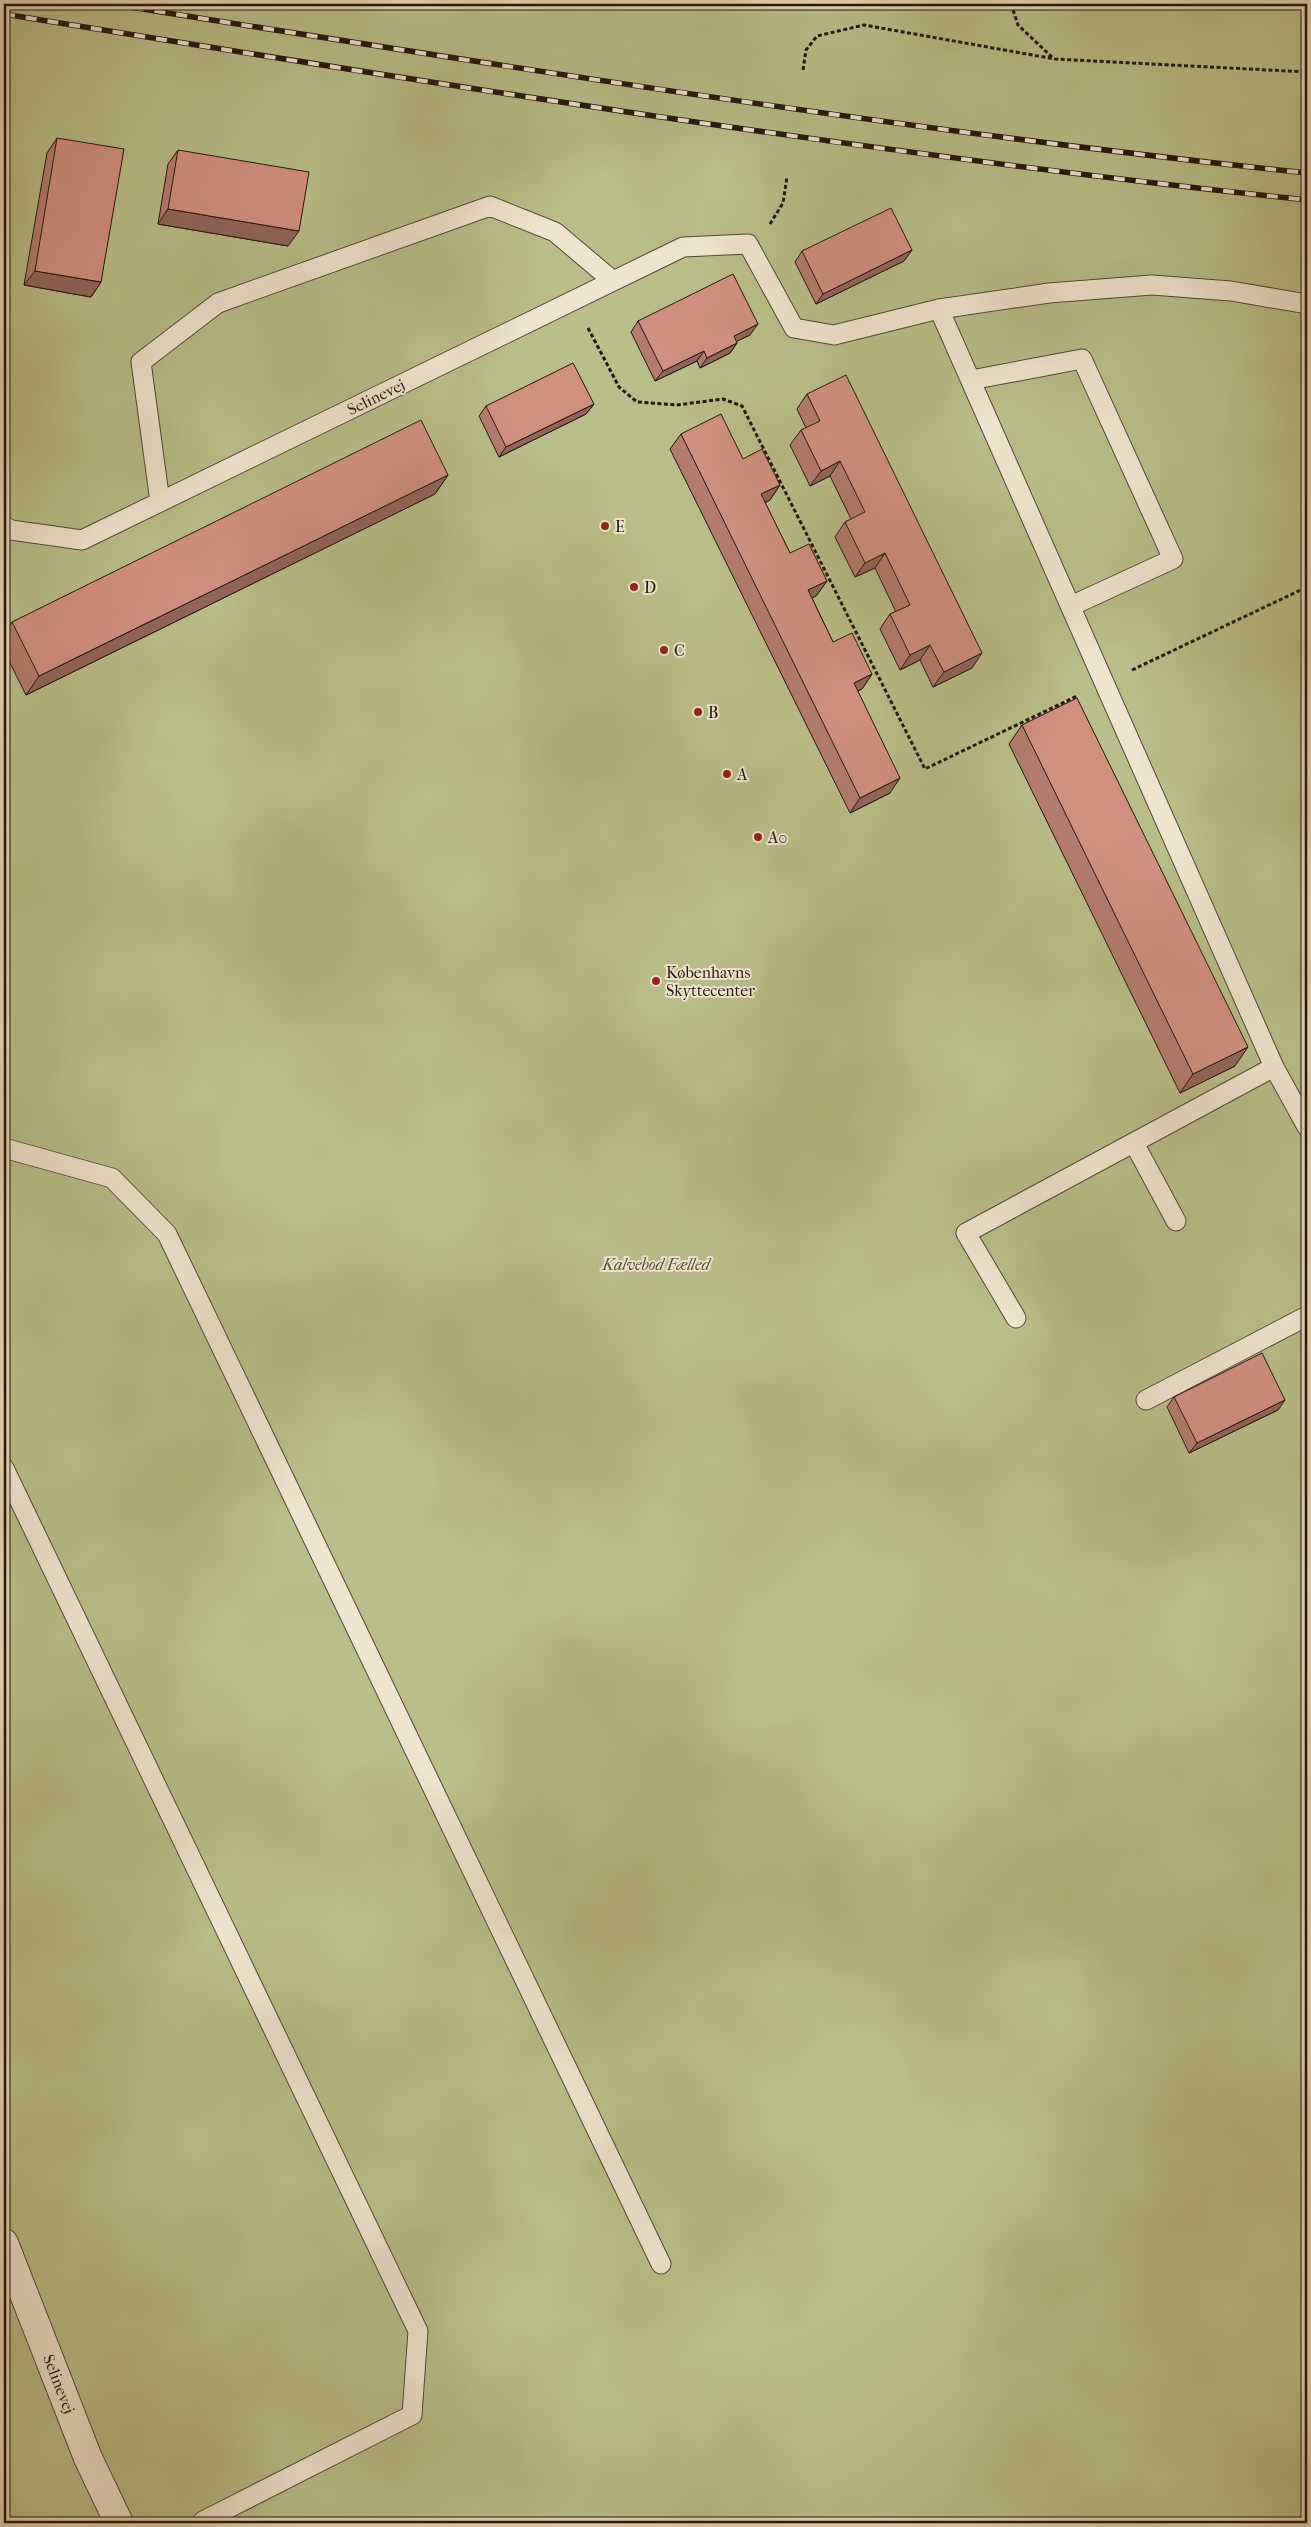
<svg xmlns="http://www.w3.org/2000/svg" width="1311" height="2527" viewBox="0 0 1311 2527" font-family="'IM FELL French Canon',serif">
	<rect width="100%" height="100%" fill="#e6d6b2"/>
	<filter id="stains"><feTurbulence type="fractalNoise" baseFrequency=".004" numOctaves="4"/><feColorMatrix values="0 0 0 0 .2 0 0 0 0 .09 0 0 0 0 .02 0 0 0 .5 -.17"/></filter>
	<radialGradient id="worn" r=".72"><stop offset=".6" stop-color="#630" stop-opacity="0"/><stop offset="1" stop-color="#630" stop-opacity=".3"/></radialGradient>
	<path fill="#b9bd89" stroke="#6e6a4c" d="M4,4h1303v2519h-1303z"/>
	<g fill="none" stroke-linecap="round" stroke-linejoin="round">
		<defs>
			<path id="lane" d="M939,309l335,758 33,60
				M971,380l111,-21 91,200 -102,47
				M160,502l-19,-140 77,-59 272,-97 65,26 58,49
				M4,526l7,4 71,10 601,-293 65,-3 46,84 40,7 105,-26 110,-16 103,-8 79,6 76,13
				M1134,1143l42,78
				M4,1148l108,30 55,56 494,1030
				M1016,1318l-50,-85 308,-166
				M1146,1400l161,-84
				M4,1468l414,863 -6,84 -209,106"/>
			<path id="street" d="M4,2243l84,215 31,65"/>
		</defs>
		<use href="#lane" stroke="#544638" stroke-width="21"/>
		<use href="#street" stroke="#544638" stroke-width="30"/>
		<path stroke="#241610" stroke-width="3" stroke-dasharray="4 2.5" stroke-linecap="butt" d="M1011,4l7,21 36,34
			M803,70l3,-20 11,-14 47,-11 191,34 252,13
			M770,224l13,-21 4,-26
			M588,328l31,59 18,15 40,3 46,-6 19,7 183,363 152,-73
			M1132,670l175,-83"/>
		<use href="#lane" stroke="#efe4cd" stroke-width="19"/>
		<use href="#street" stroke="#efe4cd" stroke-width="28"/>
		<defs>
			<path id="rail" d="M111,4c398,63 795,127 1196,169
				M4,14c433,70 867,140 1303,186"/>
		</defs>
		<use href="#rail" stroke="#241610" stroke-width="5.5"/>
		<use href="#rail" stroke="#efe4cd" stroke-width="4" stroke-dasharray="11" stroke-linecap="butt"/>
	</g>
	<path fill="#b37c6e" stroke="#241610" d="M57,138l44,144 -10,15 -67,-12 23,-132z
		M178,150l110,96 -130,-22 10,-60z
		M912,250l-8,11 -88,43 -21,-42 7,-11z
		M638,321l112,14 -14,6 1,2 -7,10 -30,15 -3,-7 -42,20 -24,-49z
		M807,394l165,274 -39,19 -13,-27 -20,10 -20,-41 10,-15 6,-2 -21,-44 -20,9 -20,-40 10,-15 6,-3 -21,-43 -20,10 -20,-41 11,-15 5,-2 -9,-19z
		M594,404l-8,10 -87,43 -20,-41 7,-10z
		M681,434l99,51 -10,15 -5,3 25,50 37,28 -11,15 -4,2 21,44 39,32 -10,15 -5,2 33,102 -40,20 -180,-364z
		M448,475l-13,19 -409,201 -22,-44v-17l8,-12z
		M1022,725l213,341 -55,27 -171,-349z
		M1174,1397l104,13 -89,43 -22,-46z"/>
	<path fill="#92655a" stroke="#241610" d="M168,209l131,22 -11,15 -130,-22z
		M912,250l-8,11 -88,43 7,-10z
		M35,271l66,11 -10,15 -67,-12z
		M758,324l-8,11 -23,11 7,-10z
		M737,343l-7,10 -30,15 7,-10z
		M704,351l-7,10 -42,20 8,-10z
		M594,404l-8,10 -87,43 7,-10z
		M840,461l-10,15 -20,10 11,-15z
		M448,475l-13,19 -409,201 13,-19z
		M780,485l-10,15 -20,9 11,-15z
		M885,553l-10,15 -20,9 10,-14z
		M827,581l-11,15 -18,9 10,-15z
		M930,645l-10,15 -20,10 10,-15z
		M982,653l-10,15 -39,19 11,-15z
		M872,674l-10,15 -19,9 11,-15z
		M900,778l-10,15 -40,20 10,-15z
		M1248,1047l-13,19 -55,27 13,-19z
		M1285,1400l-7,10 -89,43 8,-10z"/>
	<path fill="#d09080" stroke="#241610" d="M57,138l67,11 -23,133 -66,-11z
		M178,150l131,22 -10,59 -131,-22z
		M891,208l21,42 -89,44 -21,-43z
		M733,274l25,50 -24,12 3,7 -30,15 -3,-7 -41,20 -25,-50z
		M573,363l21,41 -88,43 -20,-41z
		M846,375l136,278 -38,19 -14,-27 -20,10 -20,-41 20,-9 -25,-52 -20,10 -20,-41 20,-10 -25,-51 -19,10 -20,-41 19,-9 -13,-27z
		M721,414l22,45 19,-10 18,36 -19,9 29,59 19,-9 18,37 -19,9 25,52 19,-9 20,41 -18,9 46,95 -40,20 -179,-364z
		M421,420l27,55 -409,201 -27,-54z
		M1077,698l171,349 -55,27 -171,-349z
		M1262,1353l23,47 -88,43 -23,-46z"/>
	<g fill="#8f2418" stroke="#efe4cd" stroke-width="2">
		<circle cx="605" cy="526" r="5"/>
		<circle cx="634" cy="587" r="5"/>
		<circle cx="664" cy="650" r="5"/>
		<circle cx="698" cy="712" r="5"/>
		<circle cx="727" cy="774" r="5"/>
		<circle cx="758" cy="837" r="5"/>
		<circle cx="656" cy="981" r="5"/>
	</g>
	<g text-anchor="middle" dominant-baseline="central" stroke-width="4" stroke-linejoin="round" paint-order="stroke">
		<g font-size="16" fill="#241610" stroke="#efe4cd">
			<text transform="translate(376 397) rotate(-26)">Selinevej</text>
			<text transform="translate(59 2384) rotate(69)">Selinevej</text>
		</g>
		<g font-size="16" fill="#241610" stroke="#efe4cd" text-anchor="start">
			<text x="615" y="526">E</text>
			<text x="644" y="587">D</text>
			<text x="674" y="650">C</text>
			<text x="708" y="712">B</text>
			<text x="737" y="774">A</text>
			<text x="768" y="837">A0</text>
			<text x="666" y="972">Københavns<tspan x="666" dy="18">Skyttecenter</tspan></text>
		</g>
		<g font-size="16" font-style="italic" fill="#514834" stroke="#efe4cd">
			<text x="656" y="1264">Kalvebod Fælled</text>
		</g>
	</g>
	<rect width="1311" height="2527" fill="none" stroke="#e6d6b2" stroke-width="20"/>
	<rect x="5" y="5" width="1301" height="2517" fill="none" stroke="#241610" stroke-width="2.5"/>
	<rect x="10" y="10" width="1291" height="2507" fill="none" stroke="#241610"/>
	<rect width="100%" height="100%" filter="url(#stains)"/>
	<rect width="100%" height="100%" fill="url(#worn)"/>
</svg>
